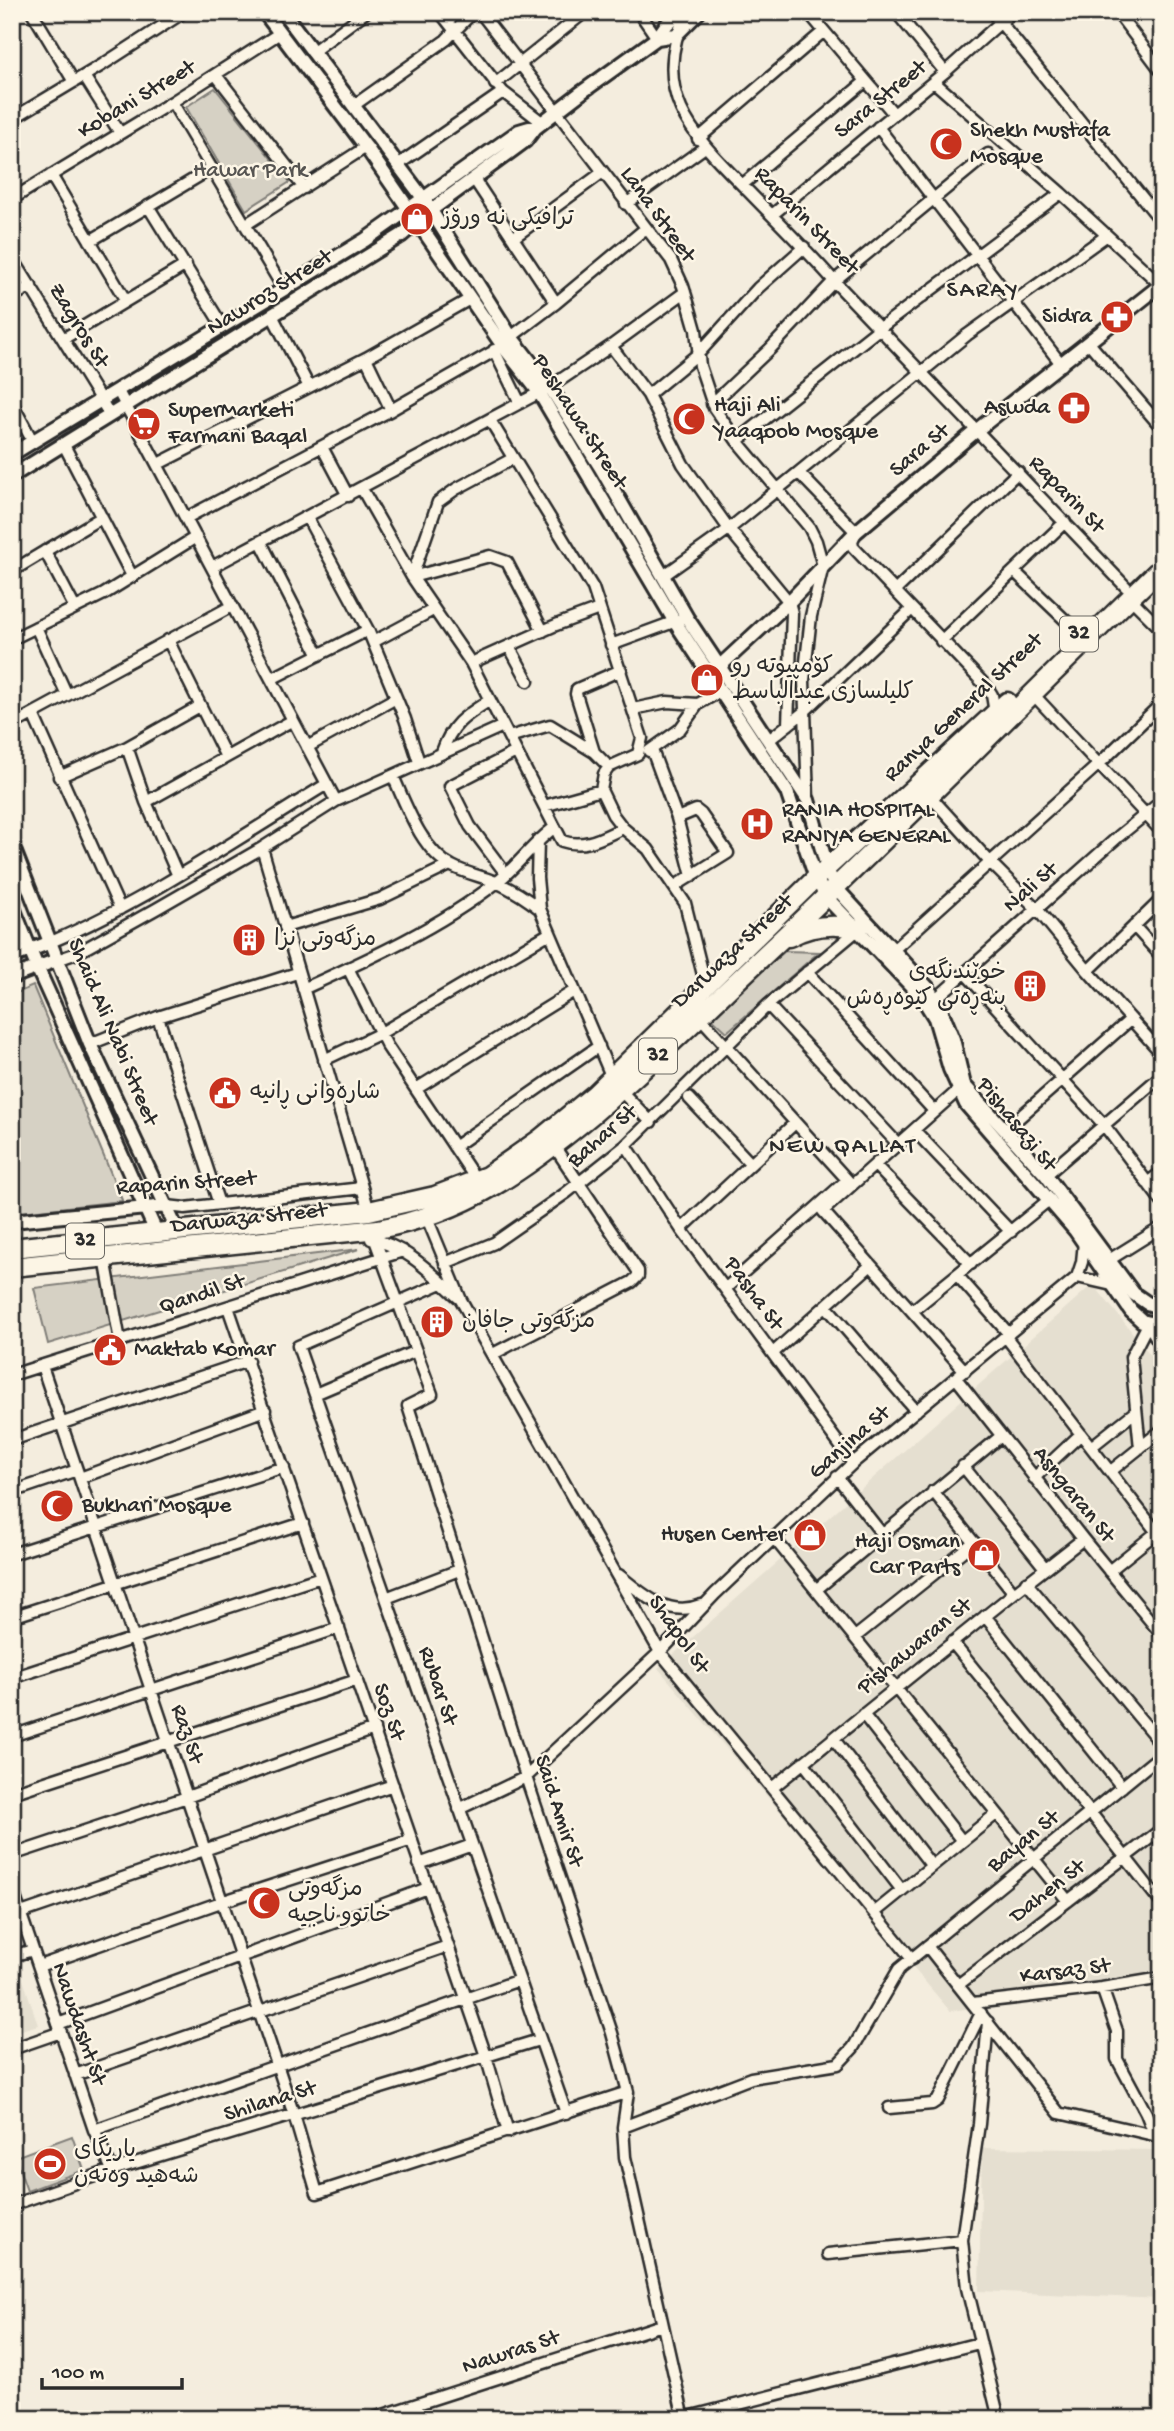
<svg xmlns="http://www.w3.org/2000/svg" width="1174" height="2431" viewBox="0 0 1174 2431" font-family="'Gochi Hand','Playpen Sans Arabic',sans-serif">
	<rect width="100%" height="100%" fill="#f4edde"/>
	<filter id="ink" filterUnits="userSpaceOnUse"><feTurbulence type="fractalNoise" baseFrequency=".0143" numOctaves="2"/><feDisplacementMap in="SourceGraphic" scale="14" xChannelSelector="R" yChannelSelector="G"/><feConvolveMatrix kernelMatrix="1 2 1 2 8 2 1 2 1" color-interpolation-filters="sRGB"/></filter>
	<g filter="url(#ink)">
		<path fill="#e5dfd0" d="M1093,1284l69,85v616l-212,26 -292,-343z
			M16,1958l22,67 -26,8v-73z
			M982,2148l180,2v149l-183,-8z"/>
		<path fill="#d6d1c4" stroke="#807e78" stroke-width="2" d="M215,88l75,94 -44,28 -60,-103z
			M785,951l34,1 -92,80 -16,-15z
			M33,986l89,214v1l-110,12v-218z
			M359,1249l-311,95 -14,-56z
			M72,2136l12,34 -57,21 -12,-34z"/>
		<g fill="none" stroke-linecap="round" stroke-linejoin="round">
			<defs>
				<path id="street" d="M32,12l42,70
					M440,12l63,80 40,31
					M480,12l191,248 12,26 7,23 6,21 4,36 14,42 23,33 72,86 7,14 7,25 -12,50 -7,64 4,120
					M639,12l18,26
					M686,12c-38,84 9,125 63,180 29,30 58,58 85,89l292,306
					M808,12l86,102
					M896,12l49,60
					M992,12l170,210
					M1117,12l45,60
					M312,52l54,-40
					M216,75l88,113
					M84,76l36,57
					M934,82l127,111 100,92
					M495,84l90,-72
					M172,102l111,186
					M353,106l93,-66 27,-28
					M12,119l90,-54 82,-53
					M878,127l184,238
					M698,139l126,-108
					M399,164l104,-72
					M51,175l75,126
					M474,179l82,124
					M742,185l124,-104
					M12,199l160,-97 108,-69
					M626,204l79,-57
					M148,206l75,121
					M772,215l173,-143 67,-60
					M245,225l121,-78
					M513,238l90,-66
					M90,241l121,-72
					M12,257l98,158
					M12,297l19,-11
					M273,317l36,70
					M511,337l45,-34 90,-75
					M63,339l123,-74
					M1089,343l73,85
					M611,346l37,49 35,69 46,65 60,73 3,11 -4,112
					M494,350l26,53
					M366,358l25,52
					M118,391l218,410
					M648,395l51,-42 59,-65 46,-41
					M12,403l21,39
					M712,404l58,-55 64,-68 154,-127
					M490,420l103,168 49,150 -4,16 -29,13 -5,7 -3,16 12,25 10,13 25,21 37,54 21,84
					M737,441l143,-113 181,-135
					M64,445l68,131
					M322,447l26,49
					M158,464l208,-106 104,-59
					M799,473l57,59 -4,9 1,6 134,140 5,8 3,18
					M362,489l50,88 59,86 91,178c23,8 41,-4 61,-13
					M307,517l61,113 37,89 14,43
					M186,518l205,-108 112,-64
					M261,542l58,113
					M45,551l30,57
					M212,567l338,-180 61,-41 74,-54
					M12,571l90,-54
					M1014,571l72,69
					M663,576l66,-47 238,-194 139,-99
					M412,577l78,-21 17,6 36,69
					M412,577l26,-75 18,-13 56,-30
					M896,590l122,-118
					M1130,598l32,32
					M36,627l31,68
					M12,639l92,-45 92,-57
					M168,640l58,117
					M941,641l124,-119
					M373,642l60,-32
					M611,645l68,-25
					M509,646l19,35
					M471,663l85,-38 43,-16
					M271,679l97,-49
					M1032,693l130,139
					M633,709l34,-7 31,2 23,-13
					M33,714l87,195
					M12,725l220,-119
					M509,737l41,-12 44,27 15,15
					M769,740l35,-28 108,-103
					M127,747l19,55 32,74
					M307,747l89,-49
					M652,750l25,68 15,58
					M649,751l31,-22 18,-25
					M442,752c10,-29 23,-36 48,-52
					M594,752l-18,-58 1,-5 44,-19
					M393,776c13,29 29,75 59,90 13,7 28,10 41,15 18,7 33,17 47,28l72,169
					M59,777l68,-30 73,-41
					M930,796l60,66 47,47 51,62 74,83
					M146,802l147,-82
					M544,806l57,-16
					M538,840l-1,38 3,31
					M262,848l107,363
					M506,874l-36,-48 -20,-40 66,-34
					M675,886l53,-33 -27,-39 -5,-4 -19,8
					M1134,926l28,31
					M285,927l95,-28 70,-34
					M51,942c97,-42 186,-103 276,-158
					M892,951l207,-187 63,-61
					M57,960l20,-7 79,-44 106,-61 74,-47 167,-75
					M348,968l39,78 90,135
					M1088,971l74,-72
					M807,972l127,139
					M965,973l139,152 58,77
					M303,989c66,-30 135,-61 193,-106 22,-17 37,-40 59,-56
					M931,1003l188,-167 43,-35
					M768,1005l130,139
					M699,1016l153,169
					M158,1017l61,187
					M90,1044l68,-27 139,-44
					M324,1060l57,-27 169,-100
					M963,1086l-140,125 142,160
					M416,1089l158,-98
					M620,1090l31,32
					M689,1098l62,66
					M914,1130l97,102
					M1005,1130l126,-111
					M626,1145l55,84 172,234
					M454,1147l145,-101
					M875,1165l96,99
					M1046,1175l116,-100
					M1147,1183l15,-11
					M167,1206l18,2 177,-20
					M427,1218l34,82 199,352 252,307
					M681,1229l114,-106
					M371,1239c37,8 60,34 88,59
					M375,1240l57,154 -24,12 118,371 86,256 16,59 -5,35 2,30 59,262
					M105,1258l15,83
					M1109,1260l53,-33
					M445,1263l49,-20 72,-50 58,-46 144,-142 91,-76
					M957,1275l52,59
					M1077,1277l35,8
					M442,1283l-144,63 268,767
					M726,1288l121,-108
					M826,1306l90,105
					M228,1307l258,749 22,76
					M912,1311l138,-112
					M1148,1324l14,23
					M1006,1337l156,202
					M773,1353l98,-88
					M493,1354l139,-72 6,-6v-5l-84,-125
					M42,1366l252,749 23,78 311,-101
					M12,1375l391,-124
					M956,1378l127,161 79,96
					M315,1394l101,-43
					M12,1440l236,-79
					M1091,1447l44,-35
					M1140,1448l-9,-91 17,-33
					M963,1466l82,102
					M1111,1471l51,-41
					M837,1477l45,57
					M80,1478l185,-68
					M1034,1478l47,-44
					M933,1491l81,102
					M12,1492l65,-22
					M774,1538l294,363
					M12,1554l272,-87
					M1109,1571l48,-39
					M619,1575c24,20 50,43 82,30
					M1026,1582l136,163
					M817,1589l184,-153
					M386,1598l73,-28
					M985,1616l137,171
					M12,1617l291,-94
					M855,1637l119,-95
					M952,1642l138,170 72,92
					M12,1678l309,-101
					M863,1714l99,127
					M12,1736l327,-108
					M833,1738l98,127
					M803,1762l98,127
					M772,1788l242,-195 69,-54
					M12,1793l345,-113
					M459,1809l67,-32 134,-125 55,-58 138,-131 224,-186 5,-15 2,-20
					M12,1855l175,-58 187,-68
					M419,1864l53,-19
					M12,1888l82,242 18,40
					M21,1913l372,-128
					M874,1913l122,-99
					M927,1946l132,167 103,24
					M12,1956l21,-6
					M39,1966l182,-64 191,-62
					M958,1985l204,-156
					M1102,1988l15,43v28l29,54 9,23
					M973,2003l129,-15 60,-10
					M988,2022l-9,102 -17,116 5,48 32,131
					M58,2024l370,-136
					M12,2049l49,-17
					M75,2075l373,-129
					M889,2108l43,-4 6,-4 43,-87
					M623,2127l128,-49 87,-14 15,-16 46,-79 263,-215
					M94,2130l425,-150
					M12,2205l100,-35 427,-130
					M828,2254l134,-14
					M684,2418l295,-75
					M371,2419l291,-94"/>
				<path id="secondary" d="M264,12l102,135 137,199 36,46 136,230 112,170 29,86 10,19 96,100 13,21 15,51 16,35 109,126 56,81 11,10 20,5
					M283,12l140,186 88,139 39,50 51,81 86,150 121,182 21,74 7,14 92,100 13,22 12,29 11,46 82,90 88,119 13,9 15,5
					M657,38l19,-3 23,-23
					M12,454l353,-214 154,-109 10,-3h6
					M12,476l390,-241 29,-25 94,-69 10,-13 47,-36 75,-54 10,-14 13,-12
					M719,667l70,-65 67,-70 121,-102 185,-146
					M12,845l78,199 88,188
					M12,905l25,62 120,267
					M12,957l39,-15
					M12,977l45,-17
					M12,1221l155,-15"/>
				<path id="highway" d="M789,937c22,-12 45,-14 70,-8
					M12,1248l357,-37 66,-15 52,-20 53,-37 55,-45 221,-216 191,-176
					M12,1267l366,-38c88,-16 149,-60 216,-116 56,-48 109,-100 163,-151 138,-129 269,-264 405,-395"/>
			</defs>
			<use href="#street" stroke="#2b2b2b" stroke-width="15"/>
			<use href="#secondary" stroke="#2b2b2b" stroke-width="18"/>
			<use href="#highway" stroke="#2b2b2b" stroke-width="23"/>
			<use href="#street" stroke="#fcf5e5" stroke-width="10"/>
			<use href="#secondary" stroke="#fcf5e5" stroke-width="12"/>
			<use href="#highway" stroke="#fcf5e5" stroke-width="18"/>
		</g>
	</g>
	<defs>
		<symbol id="mosque-disc" viewBox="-11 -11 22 22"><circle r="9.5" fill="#c8321e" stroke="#fcf5e5"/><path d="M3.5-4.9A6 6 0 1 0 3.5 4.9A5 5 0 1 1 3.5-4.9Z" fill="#fff"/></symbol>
		<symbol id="shop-disc" viewBox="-11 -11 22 22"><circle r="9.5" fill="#c8321e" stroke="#fcf5e5"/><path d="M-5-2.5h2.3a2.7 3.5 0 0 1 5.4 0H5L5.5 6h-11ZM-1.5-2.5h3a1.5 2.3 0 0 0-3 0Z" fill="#fff"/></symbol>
		<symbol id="pharmacy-disc" viewBox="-11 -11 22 22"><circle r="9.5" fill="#c8321e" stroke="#fcf5e5"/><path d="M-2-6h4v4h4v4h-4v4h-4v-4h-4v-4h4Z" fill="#fff"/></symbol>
		<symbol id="supermarket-disc" viewBox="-11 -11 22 22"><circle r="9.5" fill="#c8321e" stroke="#fcf5e5"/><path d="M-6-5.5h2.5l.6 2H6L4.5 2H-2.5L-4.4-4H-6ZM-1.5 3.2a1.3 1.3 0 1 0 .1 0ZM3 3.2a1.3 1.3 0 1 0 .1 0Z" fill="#fff"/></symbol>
		<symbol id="hospital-disc" viewBox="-11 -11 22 22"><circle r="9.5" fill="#c8321e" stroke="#fcf5e5"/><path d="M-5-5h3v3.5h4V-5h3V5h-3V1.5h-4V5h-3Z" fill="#fff"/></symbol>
		<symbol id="building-disc" viewBox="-11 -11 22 22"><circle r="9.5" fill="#c8321e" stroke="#fcf5e5"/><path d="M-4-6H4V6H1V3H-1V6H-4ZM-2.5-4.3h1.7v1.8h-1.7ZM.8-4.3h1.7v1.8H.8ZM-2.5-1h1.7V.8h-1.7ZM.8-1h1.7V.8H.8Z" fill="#fff"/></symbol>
		<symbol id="civic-disc" viewBox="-11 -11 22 22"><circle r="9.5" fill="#c8321e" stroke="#fcf5e5"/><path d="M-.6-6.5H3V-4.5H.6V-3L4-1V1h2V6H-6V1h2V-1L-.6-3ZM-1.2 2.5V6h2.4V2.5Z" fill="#fff"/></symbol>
		<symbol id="stadium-disc" viewBox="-11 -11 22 22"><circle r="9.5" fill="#c8321e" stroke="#fcf5e5"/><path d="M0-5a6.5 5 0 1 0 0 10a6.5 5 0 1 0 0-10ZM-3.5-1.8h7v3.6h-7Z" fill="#fff"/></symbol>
	</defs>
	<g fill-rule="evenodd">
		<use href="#mosque-disc" x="927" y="125" width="38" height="38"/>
		<use href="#shop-disc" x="398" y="200" width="38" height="38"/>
		<use href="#pharmacy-disc" x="1098" y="298" width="38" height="38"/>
		<use href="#pharmacy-disc" x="1055" y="389" width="38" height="38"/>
		<use href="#mosque-disc" x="670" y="400" width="38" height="38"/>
		<use href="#supermarket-disc" x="125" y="405" width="38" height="38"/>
		<use href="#shop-disc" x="688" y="661" width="38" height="38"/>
		<use href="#hospital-disc" x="738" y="805" width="38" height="38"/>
		<use href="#building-disc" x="230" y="921" width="38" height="38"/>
		<use href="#building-disc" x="1011" y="967" width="38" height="38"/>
		<use href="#civic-disc" x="206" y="1074" width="38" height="38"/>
		<use href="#building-disc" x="418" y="1303" width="38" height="38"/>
		<use href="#civic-disc" x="91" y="1331" width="38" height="38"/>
		<use href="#mosque-disc" x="38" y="1487" width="38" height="38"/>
		<use href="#shop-disc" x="791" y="1516" width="38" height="38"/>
		<use href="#shop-disc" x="965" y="1536" width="38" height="38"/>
		<use href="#mosque-disc" x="245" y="1884" width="38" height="38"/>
		<use href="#stadium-disc" x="31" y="2145" width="38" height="38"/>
	</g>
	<g text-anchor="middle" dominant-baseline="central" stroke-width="5" stroke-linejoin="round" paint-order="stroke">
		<g fill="#fcf5e5" stroke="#6a6863" stroke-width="2">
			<rect x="1060" y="616.5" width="38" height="35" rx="5"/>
			<rect x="639" y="1038.5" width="38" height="35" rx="5"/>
			<rect x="66" y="1223.5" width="38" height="35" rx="5"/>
		</g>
		<g font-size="21" font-weight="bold" fill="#2b2b2b">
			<text x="1079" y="634">32</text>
			<text x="658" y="1056">32</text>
			<text x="85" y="1241">32</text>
		</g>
		<g font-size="23" fill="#2b2b2b" stroke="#fcf5e5">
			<text transform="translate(137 100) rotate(-31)">Kobani Street</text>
			<text transform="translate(881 100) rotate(-39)">Sara Street</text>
			<text transform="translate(657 215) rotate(54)">Lana Street</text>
			<text transform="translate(806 221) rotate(46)">Raparin Street</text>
			<text transform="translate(270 293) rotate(-32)">Nawroz Street</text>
			<text transform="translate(78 326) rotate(58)">Zagros St</text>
			<text transform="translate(579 422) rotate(57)">Peshawa Street</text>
			<text transform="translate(920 451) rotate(-40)">Sara St</text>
			<text transform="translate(1066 495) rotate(46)">Raparin St</text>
			<text transform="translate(964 708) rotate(-43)">Ranya General Street</text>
			<text transform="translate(1031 888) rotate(-41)">Nali St</text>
			<text transform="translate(733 952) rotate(-43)">Darwaza Street</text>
			<text transform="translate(112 1032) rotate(67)">Shaid Ali Nabi Street</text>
			<text transform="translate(1016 1125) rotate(51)">Pishasazi St</text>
			<text transform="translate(603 1137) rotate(-41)">Bahar St</text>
			<text transform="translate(186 1184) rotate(-4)">Raparin Street</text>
			<text transform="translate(249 1219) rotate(-6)">Darwaza Street</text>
			<text transform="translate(753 1294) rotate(54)">Pasha St</text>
			<text transform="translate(202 1295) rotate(-18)">Qandil St</text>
			<text transform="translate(850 1443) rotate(-41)">Ganjina St</text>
			<text transform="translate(1073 1495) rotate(51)">Asngaran St</text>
			<text transform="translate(678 1635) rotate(55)">Shapol St</text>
			<text transform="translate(915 1647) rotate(-39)">Pishawaran St</text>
			<text transform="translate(437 1686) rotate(71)">Rubar St</text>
			<text transform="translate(388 1712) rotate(71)">Soz St</text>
			<text transform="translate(186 1734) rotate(71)">Raz St</text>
			<text transform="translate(558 1811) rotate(72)">Said Amir St</text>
			<text transform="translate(1024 1842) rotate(-39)">Bayan St</text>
			<text transform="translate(1048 1892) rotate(-38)">Dahen St</text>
			<text transform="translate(1065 1972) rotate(-7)">Karsaz St</text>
			<text transform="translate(78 2024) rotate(71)">Nawdasht St</text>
			<text transform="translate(270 2102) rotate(-17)">Shilana St</text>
			<text transform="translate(511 2353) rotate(-18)">Nawras St</text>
		</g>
		<g font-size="23" fill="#2b2b2b" stroke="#fcf5e5" text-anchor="start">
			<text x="970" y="131">Shekh Mustafa<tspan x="970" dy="26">Mosque</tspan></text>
			<text x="442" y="219">ترافیکی نه ورۆز</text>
			<text x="1092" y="317" text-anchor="end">Sidra</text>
			<text x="714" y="406">Haji Ali<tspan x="714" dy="26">Yaaqoob Mosque</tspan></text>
			<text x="1050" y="408" text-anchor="end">Aswda</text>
			<text x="168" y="411">SuperMarketi<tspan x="168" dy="26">Farmani Baqal</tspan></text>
			<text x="732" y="667">کۆمپیوته رو<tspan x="732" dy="26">کلیلسازی عبدالباسط</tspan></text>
			<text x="782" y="811">RANIA HOSPITAL<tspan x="782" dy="26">RANIYA GENERAL</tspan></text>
			<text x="274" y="940">مزگەوتی نزا</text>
			<text x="1006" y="973" text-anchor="end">خوێندنگەی<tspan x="1006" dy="26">بنەڕەتی کێوەڕەش</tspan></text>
			<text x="250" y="1093">شارەوانی ڕانیە</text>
			<text x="462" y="1322">مزگەوتی جافان</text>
			<text x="134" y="1350">Maktab Komar</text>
			<text x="82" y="1506">Bukhari Mosque</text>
			<text x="786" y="1535" text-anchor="end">Husen Center</text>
			<text x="960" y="1542" text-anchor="end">Haji Osman<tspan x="960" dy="26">Car Parts</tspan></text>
			<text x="288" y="1890">مزگەوتی<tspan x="288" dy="26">خاتوو ناجیە</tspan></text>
			<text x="74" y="2151">یاریگای<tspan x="74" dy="26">شەهید وەتەن</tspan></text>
		</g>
		<g font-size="23" fill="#565451" stroke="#fcf5e5">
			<text x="250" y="171">Hawar Park</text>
		</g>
		<g font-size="24" letter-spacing="2" fill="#2b2b2b" stroke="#fcf5e5">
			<text x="983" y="291">SARAY</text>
			<text x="843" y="1147">NEW QALLAT</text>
		</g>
	</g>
	<rect width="1174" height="2431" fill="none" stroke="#fcf5e5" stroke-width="42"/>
	<rect x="21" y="21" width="1132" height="2389" fill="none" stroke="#2b2b2b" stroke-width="2.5" filter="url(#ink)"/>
	<path d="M42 2378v10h140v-10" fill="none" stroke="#2b2b2b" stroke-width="3.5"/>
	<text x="52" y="2378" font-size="21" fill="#2b2b2b" stroke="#fcf5e5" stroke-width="5" paint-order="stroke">100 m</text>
</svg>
